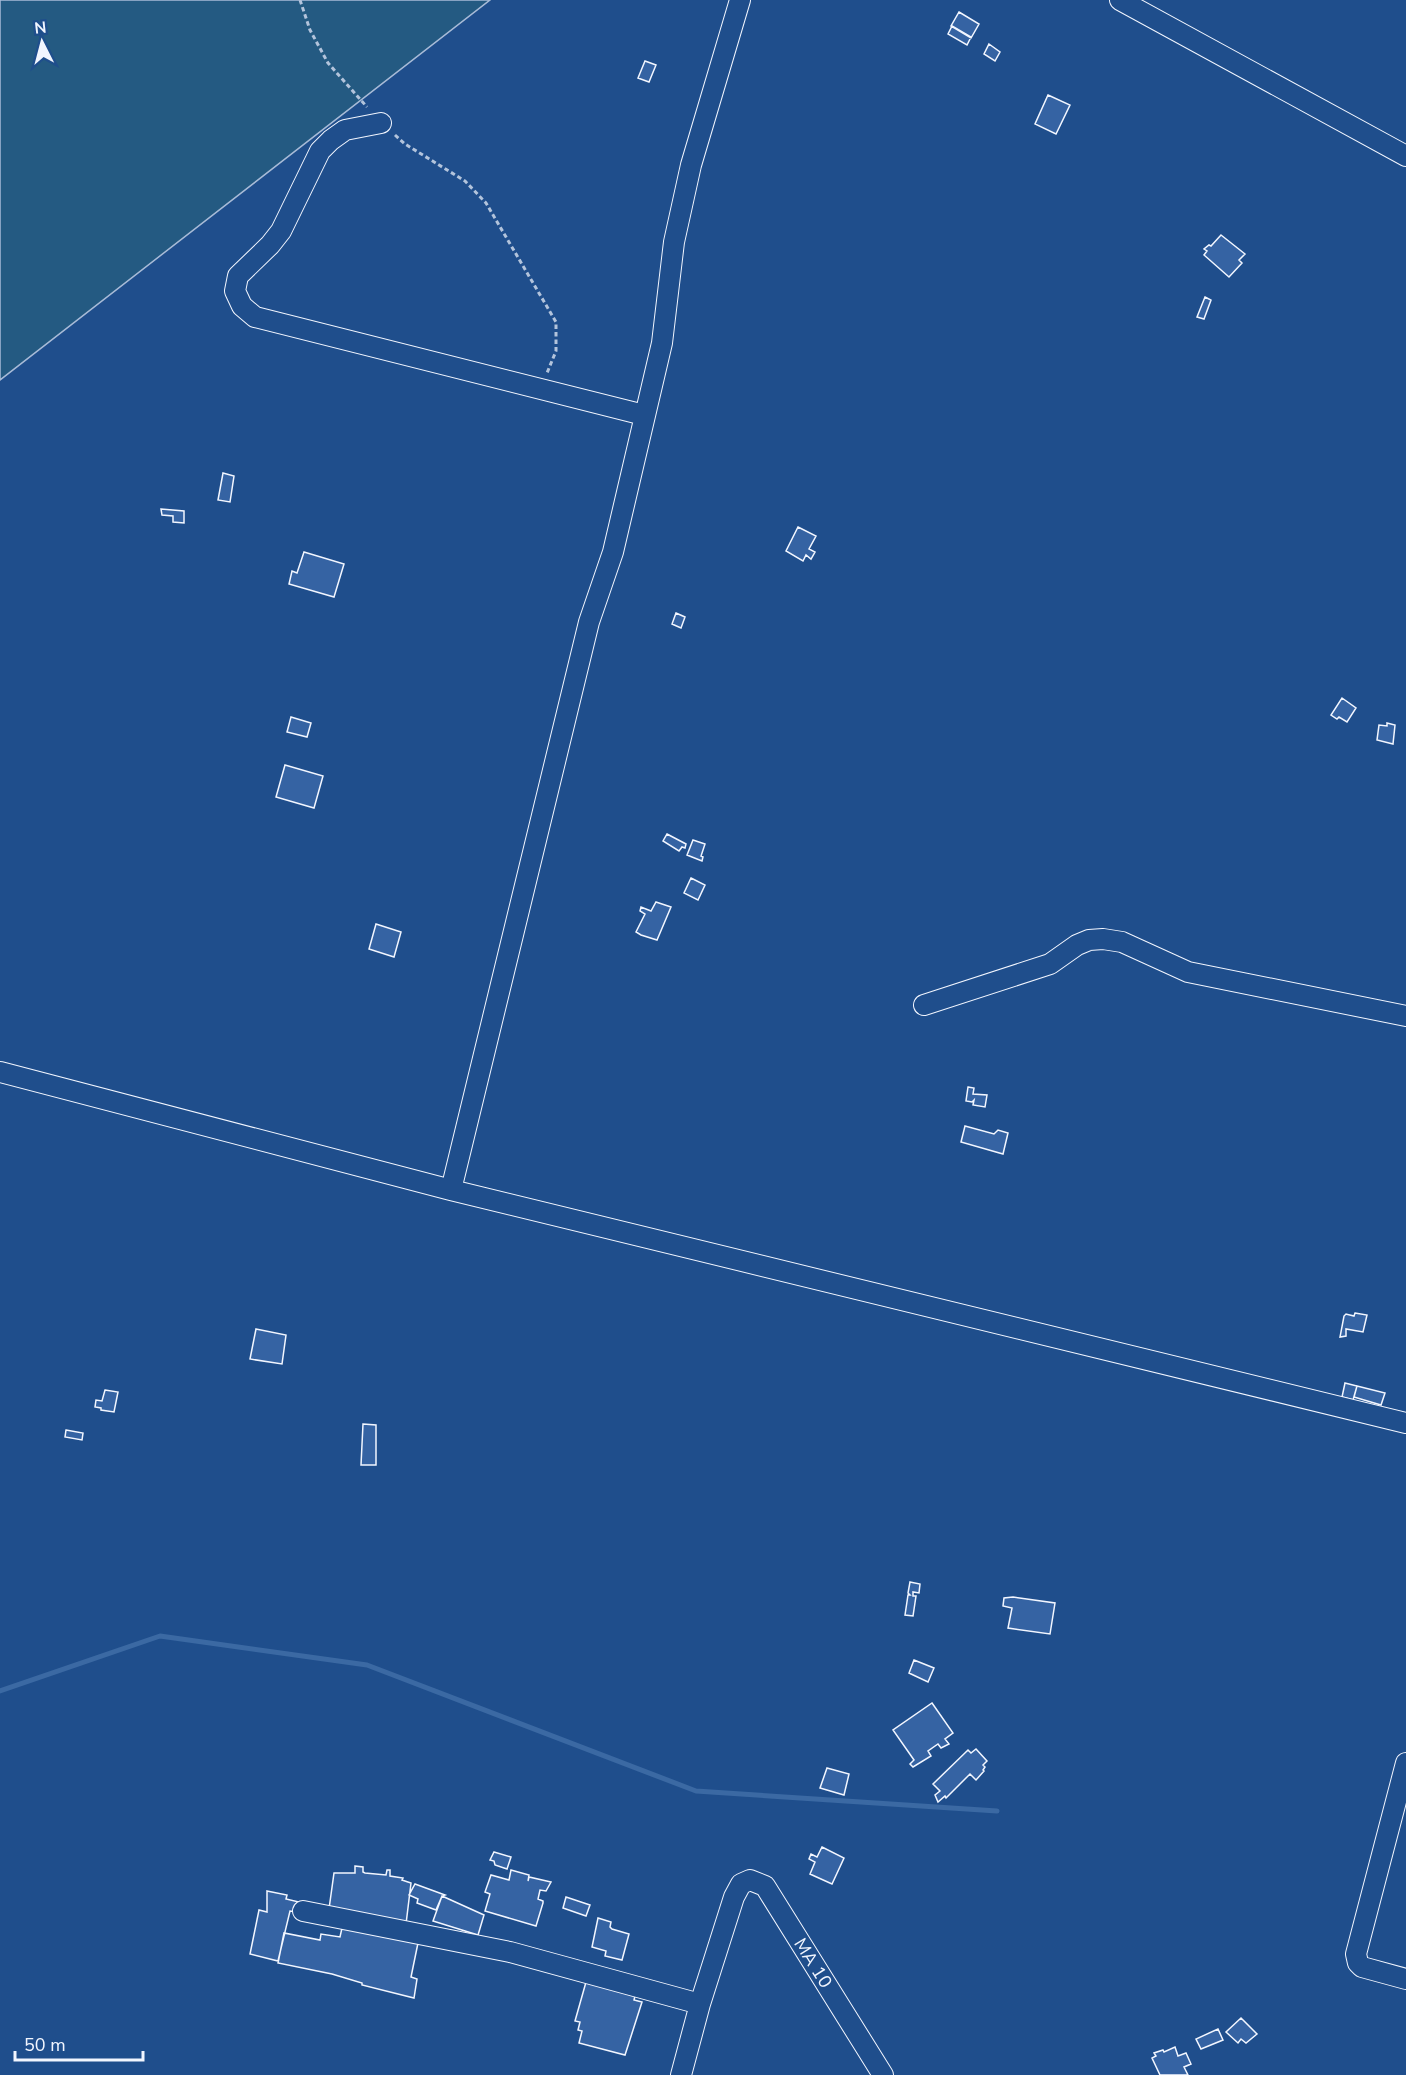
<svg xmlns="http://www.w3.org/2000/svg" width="1406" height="2075" viewBox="0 0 1406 2075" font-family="'Nunito Sans',sans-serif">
	<rect width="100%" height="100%" fill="#1f4e8c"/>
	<path fill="#245a82" stroke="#a8bbd7" stroke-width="1.5" d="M0,0h490l-490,380z"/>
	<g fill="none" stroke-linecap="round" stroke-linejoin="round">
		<path stroke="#3b69a3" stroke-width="5" d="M0,1691l160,-55 207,29 329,126 301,20"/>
	</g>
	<path fill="#3563a3" stroke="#f2f6ff" stroke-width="1.5" d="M959,12l20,12 -8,14 -20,-12z
		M952,26l19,11 -4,8 -19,-11z
		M989,44l11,8 -5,9 -11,-7z
		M645,61l11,4 -7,17 -11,-4z
		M1048,95l22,10 -14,29 -21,-10z
		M1221,235l24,19 -6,6 3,3 -13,14 -25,-22 3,-4 -3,-2 5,-4 2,1z
		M1205,297l6,3 -7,19 -7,-2z
		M223,473l11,3 -4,26 -12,-2z
		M161,509l23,2v12l-11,-1v-6l-11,-1z
		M798,527l18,9 -7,13 6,3 -4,7 -5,-4 -3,6 -17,-10z
		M304,552l40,12 -10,33 -45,-13 3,-13 5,2z
		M676,613l9,4 -4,11 -9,-4z
		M1342,698l14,10 -9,14 -8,-5 -2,2 -6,-4z
		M291,717l20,6 -4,14 -20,-5z
		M1387,723l8,2 -2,19 -16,-4 2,-15 8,1z
		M285,765l38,11 -9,32 -38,-11z
		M667,834l19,10 -1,4 -3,-1 -3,4 -16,-10z
		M693,840l12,4 -4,12 2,1 -1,4 -15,-6z
		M691,878l14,7 -7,15 -14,-7z
		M656,902l15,5 -14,33 -16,-5 -5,-3 9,-18 -5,-3 1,-4 10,4z
		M376,924l25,8 -7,25 -25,-8z
		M968,1087l6,1 -1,6 14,1 -2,12 -12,-2 1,-5 -2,2 -6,-1z
		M965,1126l29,8 4,-4 10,3 -5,21 -42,-12z
		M1355,1313l12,2 -4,17 -17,-3v7l-6,1 4,-21 2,-2 8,2z
		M256,1329l30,6 -4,29 -32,-5z
		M1345,1383l12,3 -4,14 -11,-3z
		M1357,1386l28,7 -4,12 -27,-8z
		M105,1390l13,2 -4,20 -13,-2v-2l-6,-1 1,-7 6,1z
		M363,1424l13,1v40h-15z
		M66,1430l17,3 -1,7 -17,-3z
		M910,1582l10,2 -1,9 -6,-1v4h3l-3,20 -8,-1 3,-20h2l-2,-2z
		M1013,1597l42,6 -5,31 -42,-6 4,-20 -9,-2 1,-8z
		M914,1660l20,8 -6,14 -19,-9z
		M932,1703l21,30 -8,6 4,5 -8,4 -3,-4 -10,7 3,5 -18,11 -3,-3 4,-4 -21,-30z
		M976,1749l11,12 -4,4 2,2 -2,3 1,1 -8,9 -6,-6 -24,24 -1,-2 -7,6 -3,-7 5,-4 -7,-7 35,-34 3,3z
		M827,1768l22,6 -5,21 -24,-7z
		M822,1847l22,11 -12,26 -22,-10 5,-12 -6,-3 2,-5 6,3z
		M494,1852l17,5 -4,12 -12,-4 -1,-4 -4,-1z
		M355,1866l8,1v5l2,1 21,2 1,-5h3v6l13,2 -1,2 9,3 -5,41 -77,-15 5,-36h21z
		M511,1870l18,5 -1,6 1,-4 22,5 -5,9 -6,-1 -2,9 5,2v2l-7,23 -51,-15 5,-17 -5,-2 6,-17 18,5z
		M415,1884l30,11 -3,1 -6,14 -19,-7 1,-4 -9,-4z
		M267,1891l20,4 -1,4 13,3 -2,10 -7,-1 -12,50 -28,-7 9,-44 8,2z
		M442,1896l42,19 -6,20 -45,-14z
		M566,1897l24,8 -4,11 -23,-8z
		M598,1918l13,4 -1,5 2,2 17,5 -7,26 -17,-4 1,-5 -14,-4z
		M342,1928l76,15 -7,34 6,2 -3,19 -52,-13v-2l-30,-9 -54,-11 6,-30 36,7 1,-6 19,3z
		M588,1975l48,17 -2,8 8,2 -17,53 -46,-12 3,-12 -4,-1 2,-8 -5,-1z
		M1241,2018l16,16 -11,9 -5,-4 -3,4 -12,-11z
		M1218,2029l5,11 -22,9 -5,-10z
		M1175,2047l3,9 8,-3 5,11 -7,3 4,8h-28l-8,-17 4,-2 -2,-3 9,-3 1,2z"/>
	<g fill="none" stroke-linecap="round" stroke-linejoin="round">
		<defs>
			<path id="minor" d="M1120,0l286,156
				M381,123l-36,7 -14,10 -11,11 -39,80 -11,14 -32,31 -3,15 7,15 13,11 389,98
				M924,1005l126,-41 27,-19 12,-5 14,-1 19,3 66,30 218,44
				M0,1072l451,118 955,233
				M451,1190l138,-568 24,-70 49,-209 12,-101 17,-77 49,-165
				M1406,1763l-50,191 2,9 4,4 44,12
				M303,1911l207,41 190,52
				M681,2075l19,-71 34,-107 7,-13 9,-4 15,6 118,189"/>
		</defs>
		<use href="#minor" stroke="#f2f6ff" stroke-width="22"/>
		<path stroke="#b3c4dc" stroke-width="3" stroke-dasharray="4.5 3" stroke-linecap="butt" d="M300,0l10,30 18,33 39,44
			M395,135l10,9 60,37 21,22 70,119v29l-9,22"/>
		<use href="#minor" stroke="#1f4e8c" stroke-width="20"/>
	</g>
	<g text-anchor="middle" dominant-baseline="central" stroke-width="4.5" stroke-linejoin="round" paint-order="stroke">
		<g font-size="18" fill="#f2f6ff" stroke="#1f4e8c">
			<text transform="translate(813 1963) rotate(58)">MA 10</text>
		</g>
	</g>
	<g transform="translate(42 42) rotate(354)" stroke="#1f4e8c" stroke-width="4.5" paint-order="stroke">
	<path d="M0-4.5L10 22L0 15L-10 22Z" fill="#f2f6ff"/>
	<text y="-9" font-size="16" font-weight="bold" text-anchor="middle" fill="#f2f6ff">N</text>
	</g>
	<path d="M15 2051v9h128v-9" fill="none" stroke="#f2f6ff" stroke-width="3"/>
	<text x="24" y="2051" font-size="18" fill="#f2f6ff" stroke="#1f4e8c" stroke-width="4.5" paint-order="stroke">50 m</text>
</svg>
